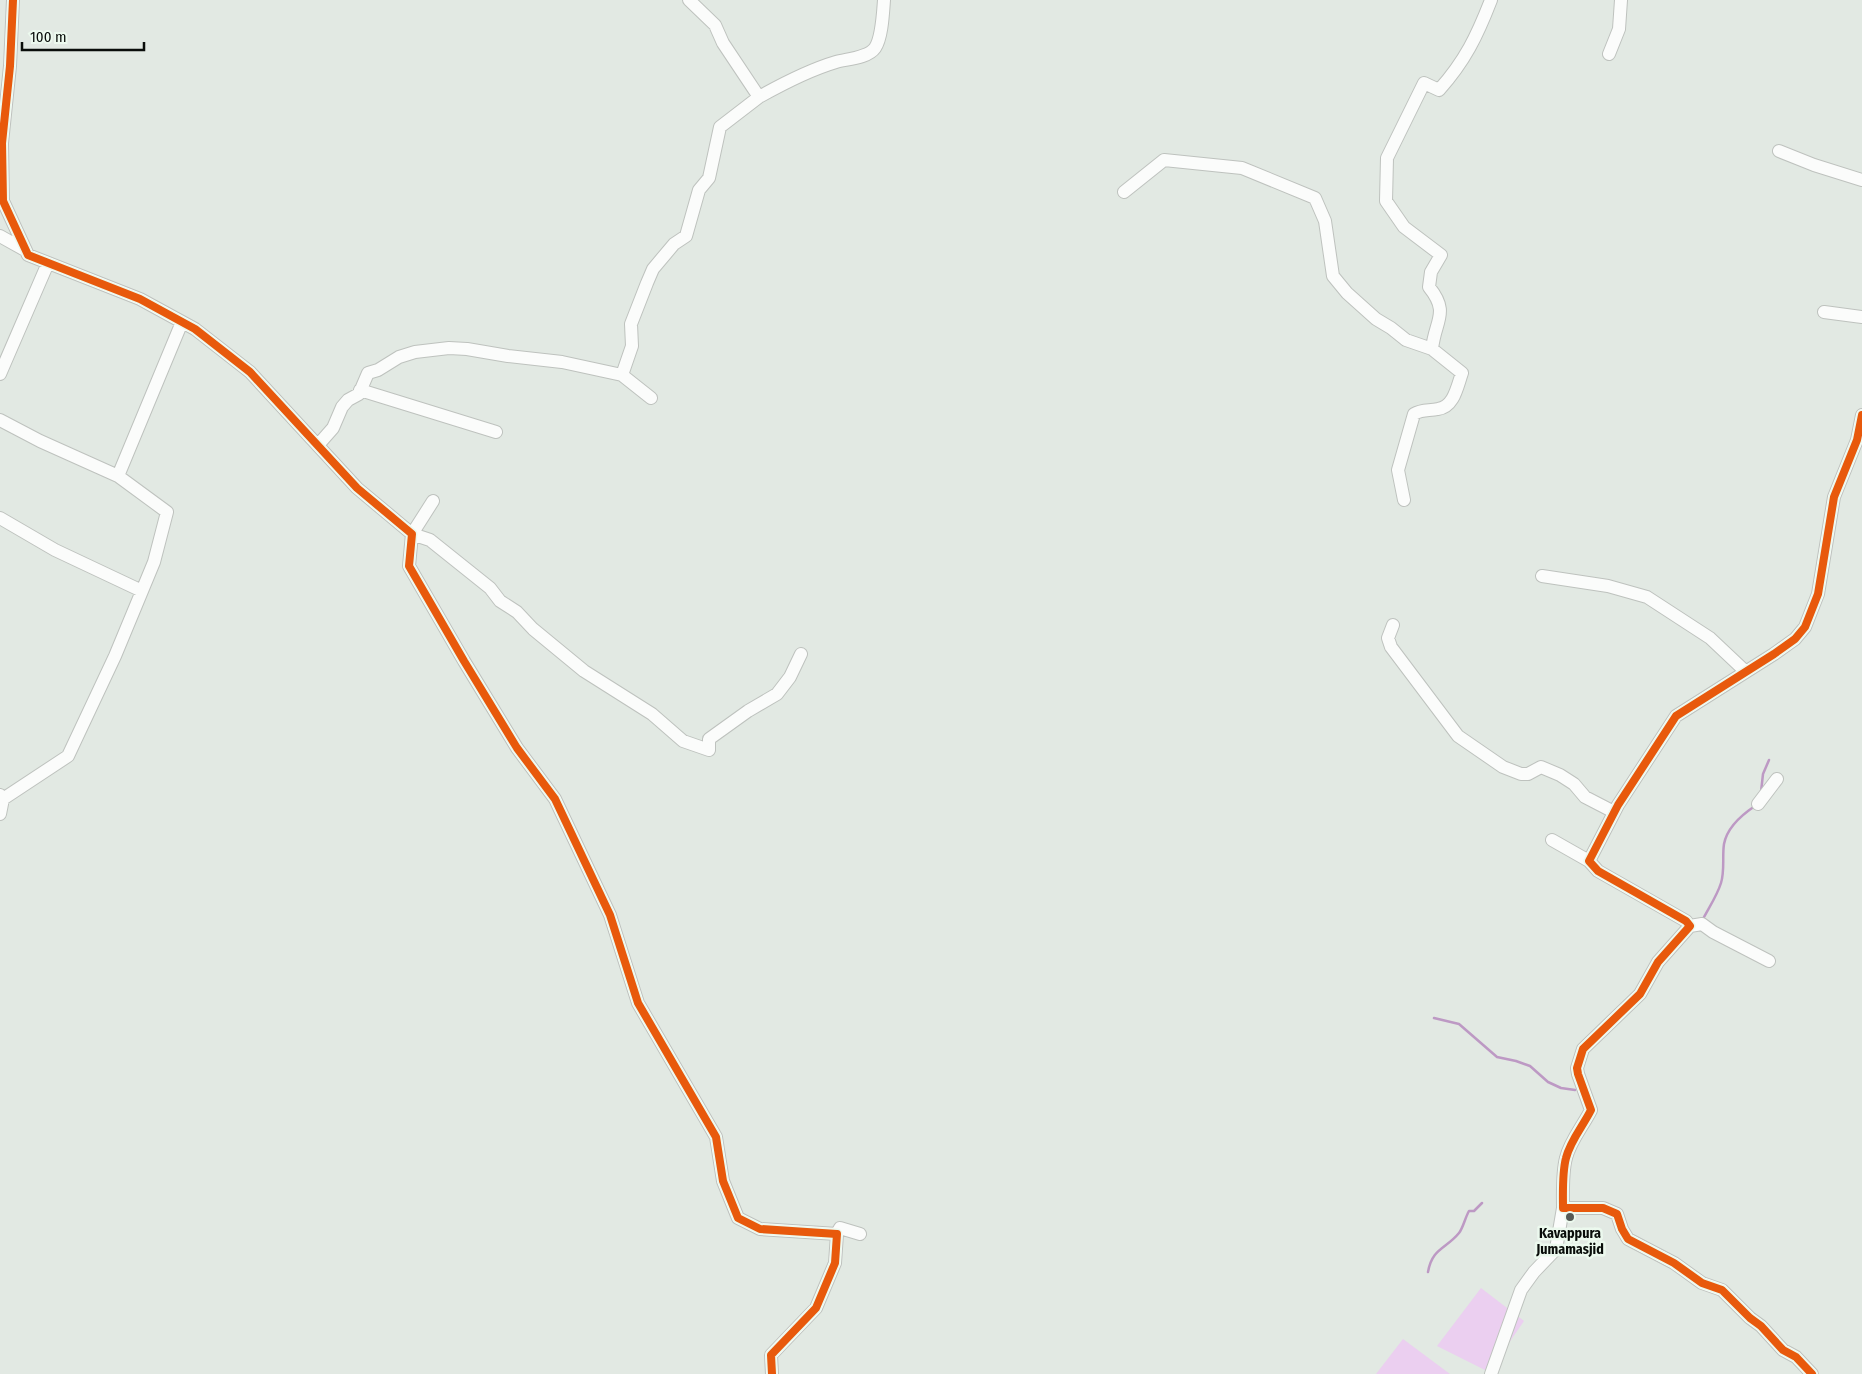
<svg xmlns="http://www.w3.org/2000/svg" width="1862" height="1374" viewBox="0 0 1862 1374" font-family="'Fira Sans Condensed',sans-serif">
	<rect width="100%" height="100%" fill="#e2e9e3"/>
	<path fill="#ebcff0" d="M1481,1288l43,33 -35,51 -52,-26z
		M1403,1339l47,35h-74z"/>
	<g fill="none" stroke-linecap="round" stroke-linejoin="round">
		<path stroke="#bd99c4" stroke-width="2.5" d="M1761,792l2,-18 6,-14
			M1702,921c6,-12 15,-25 19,-38 4,-13 1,-26 3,-39 3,-16 19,-30 31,-38
			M1434,1018l25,6 38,33 19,4 14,5 18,16 13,6 14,2
			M1428,1272c4,-24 18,-23 31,-39 4,-5 6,-15 10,-22h5l8,-8"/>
		<defs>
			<path id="minor" d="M13,0l-3,66 -8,77 1,58 25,54 112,44 55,30 55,43 107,116 55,46 -3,32 55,95 53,87 38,51 55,116 28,88 78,134 7,44 15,37 22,11 77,5 -2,29 -19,45 -45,47 1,19
				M1609,54l10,-25 2,-29
				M759,97c25,-14 50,-27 77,-35 11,-3 32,-4 39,-14 7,-10 8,-35 9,-48
				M1779,151l35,14 48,15
				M1124,192l40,-32 78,8 73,30 10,23 8,55 14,17 29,26 15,9 15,12 26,9 30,24c-5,14 -8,34 -24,36 -9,2 -16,0 -24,5l-16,56 6,30
				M0,236l25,14
				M1824,312l38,5
				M1432,349c3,-29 18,-36 -3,-62l2,-15 10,-17 -37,-28 -18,-26 1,-43 37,-75 15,7c26,-29 38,-54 52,-90
				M0,374l48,-111
				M622,375l10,-29 -1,-22 16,-41 6,-14 21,-25 12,-8 13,-46 10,-12 11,-51 39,-30 -36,-54 -8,-18 -26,-25
				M360,390l136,42
				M0,420l40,21 78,35
				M318,445l15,-17 9,-21 6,-7 11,-6 9,-21 10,-3 21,-13 16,-5 34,-4 18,1 41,7 54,6 60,13 29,23
				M433,501l-21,33 18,6 60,48 10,13 17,11 16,17 51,42 68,43 31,27 26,9v-11l39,-28 29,-17 13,-17 11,-23
				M0,518l55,32 87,41
				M1542,576l66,10 39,11 63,41 35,33
				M1393,625l-5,13 3,9 67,89 45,31 18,7h7l13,-7 19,8 14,9 11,13 29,15
				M0,795l3,4 -3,15
				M3,799l65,-43 47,-100 27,-65 12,-29 13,-50 -49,-36 64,-154
				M1758,804l19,-25
				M1552,840l37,21
				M1690,926l12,-2 11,8 56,29
				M837,1234l3,-6 20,6
				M1491,1374l30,-84 13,-18 22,-23 7,-41
				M1812,1374l-16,-17 -13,-7 -22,-24 -11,-8 -28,-28 -20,-7 -28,-20 -46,-24 -6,-10 -5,-15 -14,-6h-40c0,-15 -1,-35 3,-50 4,-17 17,-32 25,-48l-13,-36 -1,-6 6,-19 57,-55 18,-32 32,-36 -4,-5 -88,-50 -9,-10 29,-56 58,-89 98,-62 21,-15 10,-12 13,-33 16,-97 23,-57 5,-25"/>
		</defs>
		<use href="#minor" stroke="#bec2be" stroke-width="14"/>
		<use href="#minor" stroke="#fbfcfb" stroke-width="12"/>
		<defs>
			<path id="cycleway" d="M13,0l-3,66 -8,77 1,58 25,54 112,44 55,30 55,43 107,116 55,46 -3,32 55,95 53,87 38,51 55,116 28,88 78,134 7,44 15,37 22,11 77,5 -2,29 -19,45 -45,47 1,19
				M1812,1374l-16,-17 -13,-7 -22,-24 -11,-8 -28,-28 -20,-7 -28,-20 -46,-24 -6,-10 -5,-15 -14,-6h-40c0,-15 -1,-35 3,-50 4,-17 17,-32 25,-48l-13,-36 -1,-6 6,-19 57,-55 18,-32 32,-36 -4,-5 -88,-50 -9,-10 29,-56 58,-89 98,-62 21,-15 10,-12 13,-33 16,-97 23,-57 5,-25"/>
		</defs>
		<use href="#cycleway" stroke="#ecf9ee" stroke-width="11"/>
		<use href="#cycleway" stroke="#e8590c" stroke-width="8"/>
	</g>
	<circle fill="#555a56" stroke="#ecf9ee" stroke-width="2" cx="1570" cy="1217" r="5"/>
	<g text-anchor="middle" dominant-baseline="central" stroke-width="5" stroke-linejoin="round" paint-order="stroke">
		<g font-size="14" font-weight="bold" fill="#090d0a" stroke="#ecf9ee">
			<text x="1570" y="1233">Kavappura<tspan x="1570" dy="16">Jumamasjid</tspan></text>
		</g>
	</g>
	<path d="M22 42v8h122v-8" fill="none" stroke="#090d0a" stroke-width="2.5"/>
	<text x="30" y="42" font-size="15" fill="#090d0a" stroke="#ecf9ee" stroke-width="4" paint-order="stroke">100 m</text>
</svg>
